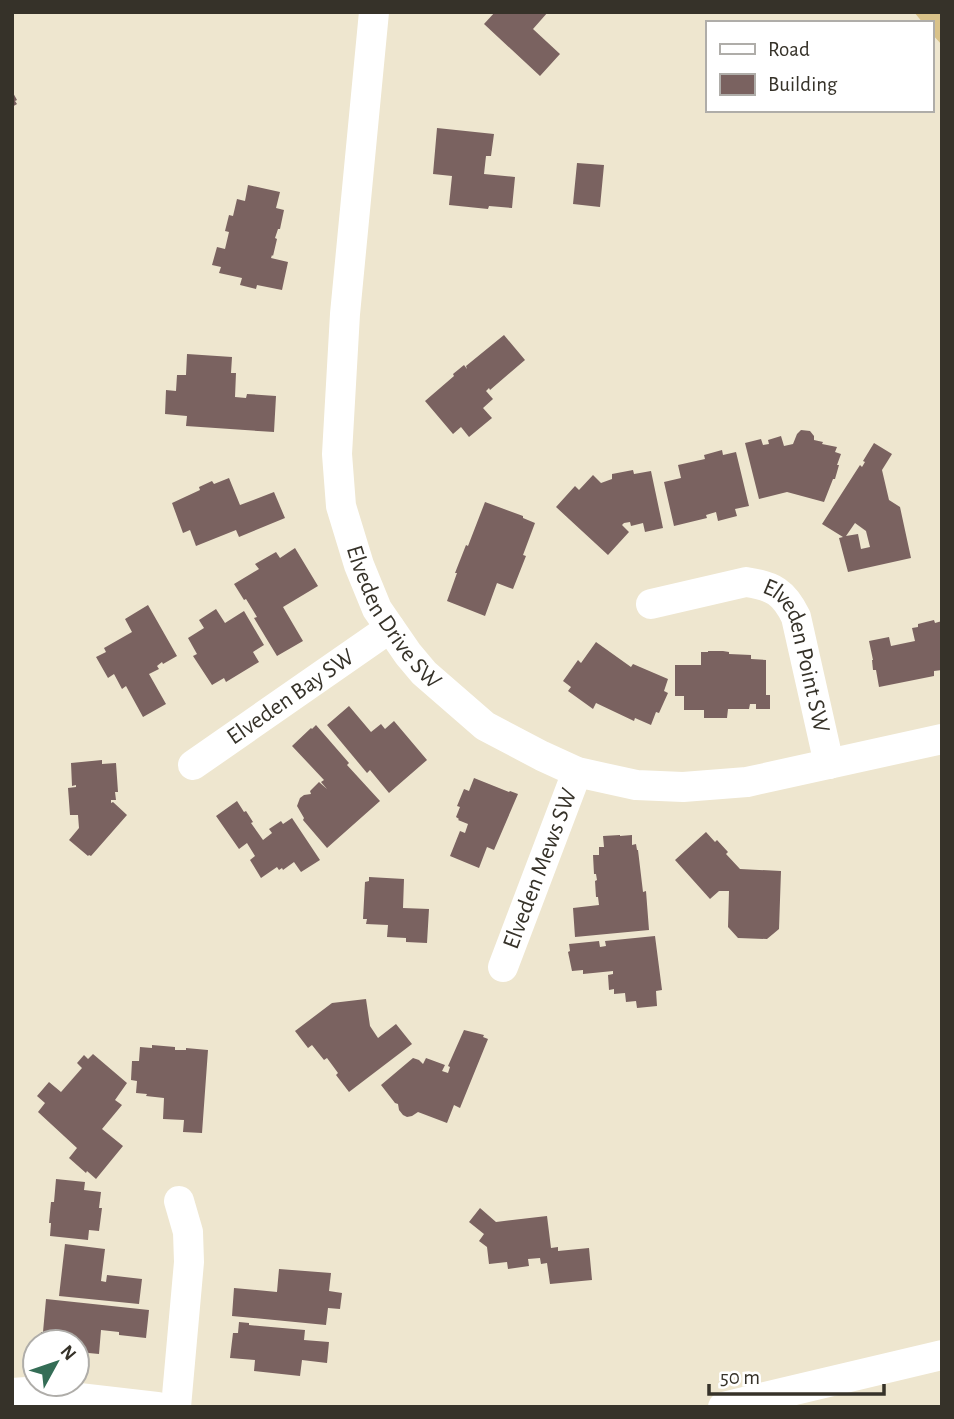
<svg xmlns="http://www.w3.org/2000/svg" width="954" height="1419" viewBox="0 0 954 1419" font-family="'Alegreya Sans',sans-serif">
	<defs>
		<pattern id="park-tufts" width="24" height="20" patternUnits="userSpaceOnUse" patternTransform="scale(1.75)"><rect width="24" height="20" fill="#d9c289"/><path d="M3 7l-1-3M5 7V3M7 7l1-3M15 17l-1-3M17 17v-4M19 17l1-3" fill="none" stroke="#bba776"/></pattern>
	</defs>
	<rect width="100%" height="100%" fill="#eee6cf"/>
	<path fill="url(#park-tufts)" d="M914,12h28v33l-11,-12v-10h-8z"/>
	<path fill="#7a6260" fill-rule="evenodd" d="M495,12h53l-15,17 27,25 -20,22 -56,-52z
		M12,91l5,9 -2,1 2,3 -5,3z
		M437,128l57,6 -3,22h-5l-2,18 31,3 -3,31 -23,-2 -1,3 -39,-4 3,-29 -19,-2z
		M577,163l27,2 -4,42 -27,-3z
		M248,185l32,7 -4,16 8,2 -4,19h-2l-3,9 2,1 -4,17 -1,-1 -1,3 17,4 -6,28 -25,-5 -1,4 -16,-4 2,-7 -23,-5 2,-6 -9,-2 5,-18 8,2 4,-17 -4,-1 4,-16 4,1 4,-17 8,2z
		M504,335l21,25 -35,30 -1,-2 -3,3 7,8 -10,9 9,10 -23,19 -8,-10 -8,7 -28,-33 29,-25 -1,-2 11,-9 3,4 -1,-3z
		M187,354l45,3 -1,16h5l-1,24 11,1 1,-4 29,2 -2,36 -88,-6 1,-10 -22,-2 1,-24 10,1 1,-16h9z
		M801,430l9,1 4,5v4l9,2 -1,2 15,3 -2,5 6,2 -4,11h2l-4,14h-2l-9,23 -37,-10 -28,7 -14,-56 16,-4 2,6 6,-1 -1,-4 13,-4 3,10 9,-2 4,-10z
		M874,443l18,11 -10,16 7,30 11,7 11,51 -63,14 -9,-34 4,-1 -21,-13 38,-59 2,2 3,-5 -2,-1zM855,523l11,8 4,16 -9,2 -3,-15 -12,2z
		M722,450l1,5 13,-3 13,54 -14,3 2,7 -19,5 -2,-9 -10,3 1,3 -33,8 -10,-44 17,-4 -3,-13 27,-6 -1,-4z
		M633,470l1,4 17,-3 12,57 -18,4 -2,-9 -12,3 -1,-4 -6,1 -2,2 7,7 -21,23 -52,-48 19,-21 4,4 14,-15 8,8 11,-4v-5z
		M229,478l11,27 34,-13 11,26 -46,19 -3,-7 -40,16 -6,-16 -7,3 -11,-30 28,-13 -1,-3 13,-6 2,3z
		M485,502l38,14v2l12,5 -12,32 3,1 -13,33 -16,-6 -12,33 -38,-15 10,-28h-2l11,-28 2,1z
		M295,548l23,38 -35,21 20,34 -26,15 -23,-38 3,-1 -11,-18 -2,1 -10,-16 25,-15 -4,-5 21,-12 4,6z
		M148,605l29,51 -14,8 -1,-2 -5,4 2,3 -10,5 17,30 -23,13 -17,-31 -4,3 -8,-15 -6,4 -12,-21 10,-5 -2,-4 28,-16 -7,-13z
		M216,609l9,14 19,-12 20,34 -11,7 6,10 -33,20 -2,-4 -12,7 -19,-29 4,-2 -9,-16 16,-10 -5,-8z
		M934,620l1,3 7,-2v49l-8,1v5l-55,11 -3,-17h-3l-1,-10h1l-4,-19 20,-4 2,9 24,-5 -3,-13 6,-1v-3z
		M596,642l35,25 2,-3 35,15 -4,12 4,2 -9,20 -3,-1 -5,13 -16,-7 -1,3 -38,-18 -3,6 -25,-18 3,-4 -8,-6 15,-21 3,3z
		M708,651h15l6,1v2l22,1v4l15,1v35h4v14h-14v-5h-6l-1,5h-21l-1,9h-23v-8h-20v-14h-9v-31h26v-13h7z
		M349,706l22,26 10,-8 4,5 9,-8 33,39 -38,33 -19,-23 -3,3 -40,-48z
		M316,725l33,38 -2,2 33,36 -53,47 -24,-28 1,-2 -7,-12 3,-8 4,-3 7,-1 -1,-3 9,-9 8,7 -6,-7 3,-2 -32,-34 19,-18 1,1z
		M102,760v4l14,-1 2,29h-3l1,8h-5v3l2,-1 14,13 -36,41 -2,-1 -1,1 -19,-16 10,-12 -1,-13h-8l-2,-27 8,-1v-2l-4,1 -1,-23z
		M474,778l35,14 1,-1 8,3 -24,56 -7,-3 -8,21 -29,-12 10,-25 5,2 3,-9 -10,-4 1,-1 -3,-2 4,-10 -3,-1 7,-17 5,2z
		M237,801l7,11 2,-1 7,11 -2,1 12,17 9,-7 -3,-4 12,-8 2,3 9,-6 28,42 -19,12 -7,-10 -11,8 -1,-2 -3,2 -2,-3 -16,11 -11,-18 5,-4 -8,-13 -8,6 -23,-33z
		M706,832l9,10 2,-2 11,12 -2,2 14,15 41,2 -2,58 -12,10 -29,-1 -10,-11 1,-36h-10l-9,8 -35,-39z
		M620,835v1l12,-1v10l4,-1 1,6h1l5,42 3,-1 3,39 -74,7 -2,-29 26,-3 -1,-8h-2l-1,-16 2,-1 -1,-6h-2l-1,-19h6v-8h5l-1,-11z
		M369,877l35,2 -1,29 26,1 -2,34 -21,-1v-4l-19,-1 1,-12 -22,-1 1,-5h-4l2,-37 4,-1z
		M655,936l7,54 -6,1 1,15 -20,2 -1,-7 -10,1 -1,-9 -11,1v-5l-5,1 -1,-15 5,-1v-3l-30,3v-4l-11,1 -4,-19 2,-1 -1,-7 30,-3 1,6 6,-1 -1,-5z
		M366,999l4,27 8,12 18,-14 16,20 -63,48 -13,-17 2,-2 -11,-15 -3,2 -12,-15 -4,3 -13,-17 37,-28z
		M464,1030l20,5 -1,2 5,2 -28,69 -6,-3 -7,18 -29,-11 -6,4 -5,1 -4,-2 -4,-5 -1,-6 -3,-1 -14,-18 32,-27 6,2 4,4 3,-6 19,7 -3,6 6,2 2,-6 -2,-1z
		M152,1045l23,2v3h11v-2l22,2 -6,83 -19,-1 1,-12 -21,-1 1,-21 -18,-2 1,-2 -11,-1 1,-12 -6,-1 1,-19h7l1,-14 12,1z
		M93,1054l34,29 -12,17 7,5 -20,24 21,17 -27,33 -9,-8 -1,2 -17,-15 8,-10 -39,-36 7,-9 -8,-7 12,-14 12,10 21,-24 -5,-5 7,-8 4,4z
		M56,1179l29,3 -1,8 17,2 -2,16h3l-3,23 -10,-1 -1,10 -38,-4 1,-13h-2l2,-21h3z
		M480,1208l16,14 51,-6 4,32 7,-1v4l31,-3 3,32 -42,4 -3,-21 -6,1 -1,-6 -12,1 1,7 -21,3 -1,-7 -18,2 -2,-17 -8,-6 5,-7 -15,-12z
		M65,1244l40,5 -4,32 5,1 1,-7 35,4 -3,25 -80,-8z
		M279,1269l52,4 -2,18 13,2 -2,16 -12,-1 -2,17 -94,-9 2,-28 43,4z
		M46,1299l103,11 -3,28 -27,-3v-3l-18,-2 -2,24 -21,-2 -1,-10h-37l1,-10h2z
		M239,1322l10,1v2l56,5 -1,10 25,2 -2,21 -25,-3 -2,16 -46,-5 1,-11 -25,-2 3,-25h5z"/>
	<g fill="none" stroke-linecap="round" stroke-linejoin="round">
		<g stroke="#fff" stroke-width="30">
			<path id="s1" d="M374,12l-29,302 -8,140 4,52 18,59 18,44 31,45 16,19 61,53 57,30 35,16 59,13 47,2 64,-5 195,-43"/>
			<path id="s2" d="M651,604l95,-22c27,4 38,10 50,35l33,147"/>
			<path id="s3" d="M193,765l197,-137"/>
			<path id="s4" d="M503,967l74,-195"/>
			<path d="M12,1393l15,-1 130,15"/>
			<path d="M176,1407l13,-145 -1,-30 -9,-31"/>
			<path d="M723,1407l219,-52"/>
		</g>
	</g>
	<g text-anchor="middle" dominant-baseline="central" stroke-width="7" stroke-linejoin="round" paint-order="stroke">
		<g font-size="24" fill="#363229" stroke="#fff">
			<text stroke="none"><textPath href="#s1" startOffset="620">Elveden Drive SW</textPath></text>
			<text stroke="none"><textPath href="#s2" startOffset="198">Elveden Point SW</textPath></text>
			<text stroke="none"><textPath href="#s3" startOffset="119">Elveden Bay SW</textPath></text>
			<text stroke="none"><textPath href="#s4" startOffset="105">Elveden Mews SW</textPath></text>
		</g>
	</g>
	<rect width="954" height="1419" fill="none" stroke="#363229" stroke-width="28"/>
	<rect x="706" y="21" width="228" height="91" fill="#ffffff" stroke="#afada9" stroke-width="2"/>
	<rect x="720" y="44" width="35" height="10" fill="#ffffff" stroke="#afada9" stroke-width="2"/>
	<text x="768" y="56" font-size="21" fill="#363229">Road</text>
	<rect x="720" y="74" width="35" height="21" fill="#7a6260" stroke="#afada9" stroke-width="2"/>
	<text x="768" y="91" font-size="21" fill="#363229">Building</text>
	<g transform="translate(56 1363) rotate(50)"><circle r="33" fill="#ffffff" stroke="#afada9" stroke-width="2"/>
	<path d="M0-5L12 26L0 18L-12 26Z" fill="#346d56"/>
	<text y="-10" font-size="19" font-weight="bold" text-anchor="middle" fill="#363229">N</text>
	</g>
	<path d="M709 1384v10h175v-10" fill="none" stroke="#363229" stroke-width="3.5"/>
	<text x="720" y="1384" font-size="21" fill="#363229" stroke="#ffffff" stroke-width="5" paint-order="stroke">50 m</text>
</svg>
